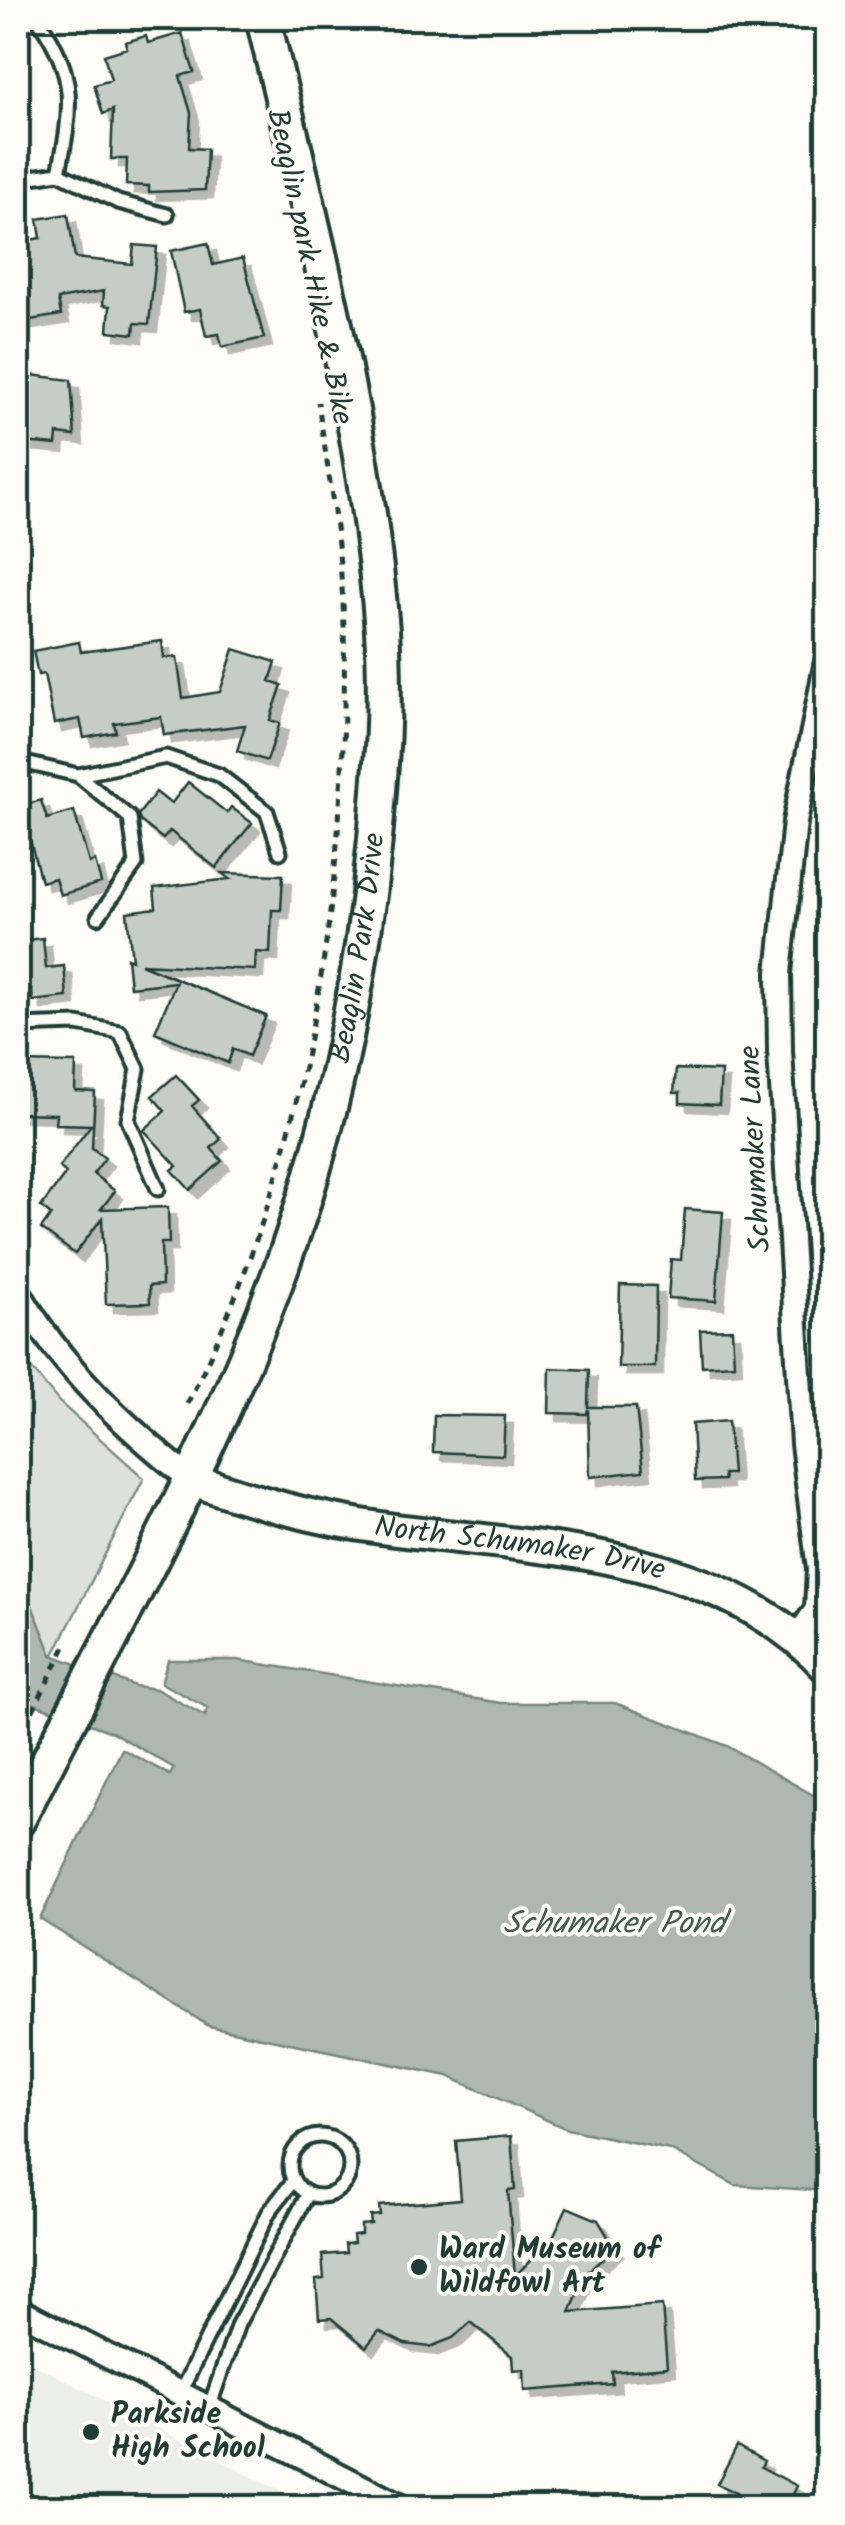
<svg xmlns="http://www.w3.org/2000/svg" width="845" height="2525" viewBox="0 0 845 2525" font-family="Kalam,sans-serif">
	<defs>
		<filter id="shadow"><feDropShadow dx="8" dy="8" stdDeviation="0" flood-color="#0004"/></filter>
	</defs>
	<rect width="100%" height="100%" fill="#fdfcf7"/>
	<filter id="ink" filterUnits="userSpaceOnUse"><feTurbulence type="fractalNoise" baseFrequency=".01" numOctaves="2"/><feDisplacementMap in="SourceGraphic" scale="20" xChannelSelector="R" yChannelSelector="G"/><feConvolveMatrix kernelMatrix="1 2 1 2 8 2 1 2 1" color-interpolation-filters="sRGB"/></filter>
	<g filter="url(#ink)">
		<path fill="#eceee9" d="M18,2356l292,151h-292z"/>
		<path fill="#dde0db" stroke="#7e8e88" stroke-width="2.5" d="M18,1352l41,50 85,76 -126,247z"/>
		<path fill="#aeb8b1" stroke="#75877f" stroke-width="2.5" d="M33,1608l19,47 83,31 21,3 49,27 3,-8 -47,-25 7,-23h69l264,43h114l112,43 100,57v388l-92,-6 -65,-35 -103,-21 -119,-53 -239,-50 -169,-107 82,-170 48,26 4,-7 -62,-36 -94,-34v-61z"/>
		<path fill="#c6cdc7" stroke="#1f3d34" stroke-width="2.5" filter="url(#shadow)" d="M182,33l12,39 -14,4 11,37 -2,35 18,1 -2,41 -56,2v-6l-23,-1 1,-26h-16l2,-49 -10,4 -9,-29 17,-5 -7,-25 23,-7 -2,-6 21,-6 2,7z
			M68,214l7,44 57,6 2,-19 23,2 -8,77 -14,-1 -1,11 -26,-3 2,-25 -7,-1 1,-14 -46,8 3,16 -43,7v-80l23,-4 -3,-19z
			M208,243l5,22 30,-7 21,80 -42,9 -3,-13 -13,2 -6,-27 -16,3 -13,-61z
			M31,375l40,5 4,56 -18,-2 -1,11 -32,-3z
			M162,641l2,17 13,-1 6,41 37,-6 14,-43 42,13 -6,19 12,4 -12,35 10,3 -13,38 -30,-10 8,-26 -81,10 -3,-18 -47,6 2,9 -32,6 -4,-19 -26,5 -10,-50 -6,1 -5,-24 46,-9 2,10z
			M188,782l39,31 4,-6 21,16 -36,45 -46,-37 -7,8 -23,-18 -2,-6 18,-23 15,12z
			M41,800l6,19 27,-8 15,52 6,-2 6,22 -41,12 -5,-17 -14,4 -11,-42 -12,4v-37z
			M222,873l61,2 -2,35h-9l-2,43 -14,-1 -1,18 -114,-6 125,52 -17,40 -16,-7 -5,14 -73,-31 21,-50 -46,5 -3,-29 5,2 -5,-48 29,-4 -2,-20 76,-9z
			M43,938l3,30 18,-2 3,31 -34,4 -1,-11 -14,2v-51z
			M18,1062l58,1 -1,28 20,1 -3,56 13,10 -12,16 22,17 -14,18 67,-2 1,36h-8l1,42 -13,1 1,17 -44,1 -4,-86 -27,36 -34,-25 10,-14 -10,-8 25,-34 -7,-6 32,-42 -36,-1 1,-10 -38,-1z
			M676,1069l45,2 -2,34 -39,-2v-10h-6z
			M176,1075l23,25 -7,6 29,33 -10,9 11,13 -32,29 -18,-20 5,-4 -33,-36 21,-19 -13,-15z
			M685,1209l38,3 -7,89 -48,-3 3,-39 10,1z
			M620,1285l36,1 -1,81h-37z
			M732,1329l2,35 -32,2 -2,-36z
			M550,1368l39,2 -1,37h48l7,64 -53,6 -2,-68 -1,5 -38,-1z
			M434,1415l71,1 -2,39 -70,-3z
			M728,1421l4,53h-9l1,6 -29,1 -3,-57z
			M511,2136l4,54 -7,1 7,85 37,-37 15,-32 31,13 17,28 -29,25 -16,39 92,-7 5,62 -55,5 1,12 -88,7 -1,-22 -11,1 -1,-14 -41,-34 -18,16 -23,9 -25,-3 -26,-13 -13,16 -35,-29 -12,1 -3,-39 8,-1 -2,-24 24,-2 -1,-9 9,-1 -1,-8 8,-1v-9l10,-1 -1,-8 10,-1 -1,-9 82,-7 -5,-58z
			M737,2446l27,15 -3,6 36,19 -11,22h-57l7,-15 -19,-9z"/>
		<g fill="none" stroke-linecap="round" stroke-linejoin="round">
			<defs>
				<path id="service" d="M40,22c38,55 31,88 19,151
					M18,179l41,-6 59,29 49,13
					M18,766l7,-3 53,12 52,43 6,46 -38,53
					M78,775l88,-18 53,18 48,37 13,40
					M18,1026l59,-2 43,8 18,37 -10,51 30,69
					M290 2166a30 30 0 1 1 60 0a30 30 0 1 1-60 0Z
					M180,2393l89,-181 24,-31
					M209,2408l29,-84 70,-130"/>
				<path id="minor" d="M18,1291c42,76 104,133 172,188
					M798,1636l19,-27 2,-40 -16,-125 -23,-393 -1,-78 16,-151 33,-166
					M18,2310l385,198"/>
				<g id="tertiary">
					<path id="s1" d="M190,1479c63,22 124,40 191,49 151,21 336,19 447,140"/>
				</g>
				<g id="secondary">
					<path id="s2" d="M18,1820c89,-177 188,-352 258,-538 53,-141 85,-293 99,-443 6,-68 12,-139 7,-208 -16,-208 -71,-411 -119,-613"/>
				</g>
			</defs>
			<use href="#service" stroke="#1f3d34" stroke-width="19"/>
			<use href="#minor" stroke="#1f3d34" stroke-width="30"/>
			<use href="#tertiary" stroke="#1f3d34" stroke-width="38"/>
			<use href="#secondary" stroke="#1f3d34" stroke-width="40"/>
			<path stroke="#1f3d34" stroke-width="5" stroke-dasharray="8 8" stroke-linecap="butt" d="M187,1404c120,-237 162,-513 157,-776 -2,-76 -15,-151 -26,-226
				M18,1740l48,-95"/>
			<use href="#service" stroke="#fdfcf7" stroke-width="11"/>
			<use href="#minor" stroke="#fdfcf7" stroke-width="22"/>
			<use href="#tertiary" stroke="#fdfcf7" stroke-width="30"/>
			<use href="#secondary" stroke="#fdfcf7" stroke-width="32"/>
		</g>
	</g>
	<g fill="#1f3d34" stroke="#fdfcf7" stroke-width="4">
		<circle cx="419" cy="2267" r="10"/>
		<circle cx="91" cy="2432" r="10"/>
	</g>
	<g text-anchor="middle" dominant-baseline="central" stroke-width="8" stroke-linejoin="round" paint-order="stroke">
		<g font-size="30" fill="#1f3d34" stroke="#fdfcf7">
			<text transform="translate(309 267) rotate(78)">Beaglin park Hike &amp; Bike</text>
			<text stroke="none"><textPath href="#s2" startOffset="942">Beaglin Park Drive</textPath></text>
			<text transform="translate(756 1149) rotate(-93)">Schumaker Lane</text>
			<text stroke="none"><textPath href="#s1" startOffset="338">North Schumaker Drive</textPath></text>
		</g>
		<g font-size="30" font-weight="bold" fill="#1f3d34" stroke="#fdfcf7" text-anchor="start">
			<text x="439" y="2250">Ward Museum of<tspan x="439" dy="34">Wildfowl Art</tspan></text>
			<text x="111" y="2415">Parkside<tspan x="111" dy="34">High School</tspan></text>
		</g>
		<g font-size="32" font-style="italic" fill="#435c53" stroke="#fdfcf7">
			<text x="614" y="1924">Schumaker Pond</text>
		</g>
	</g>
	<rect width="845" height="2525" fill="none" stroke="#fdfcf7" stroke-width="60"/>
	<rect x="30" y="30" width="785" height="2465" fill="none" stroke="#1f3d34" stroke-width="4" filter="url(#ink)"/>
</svg>
